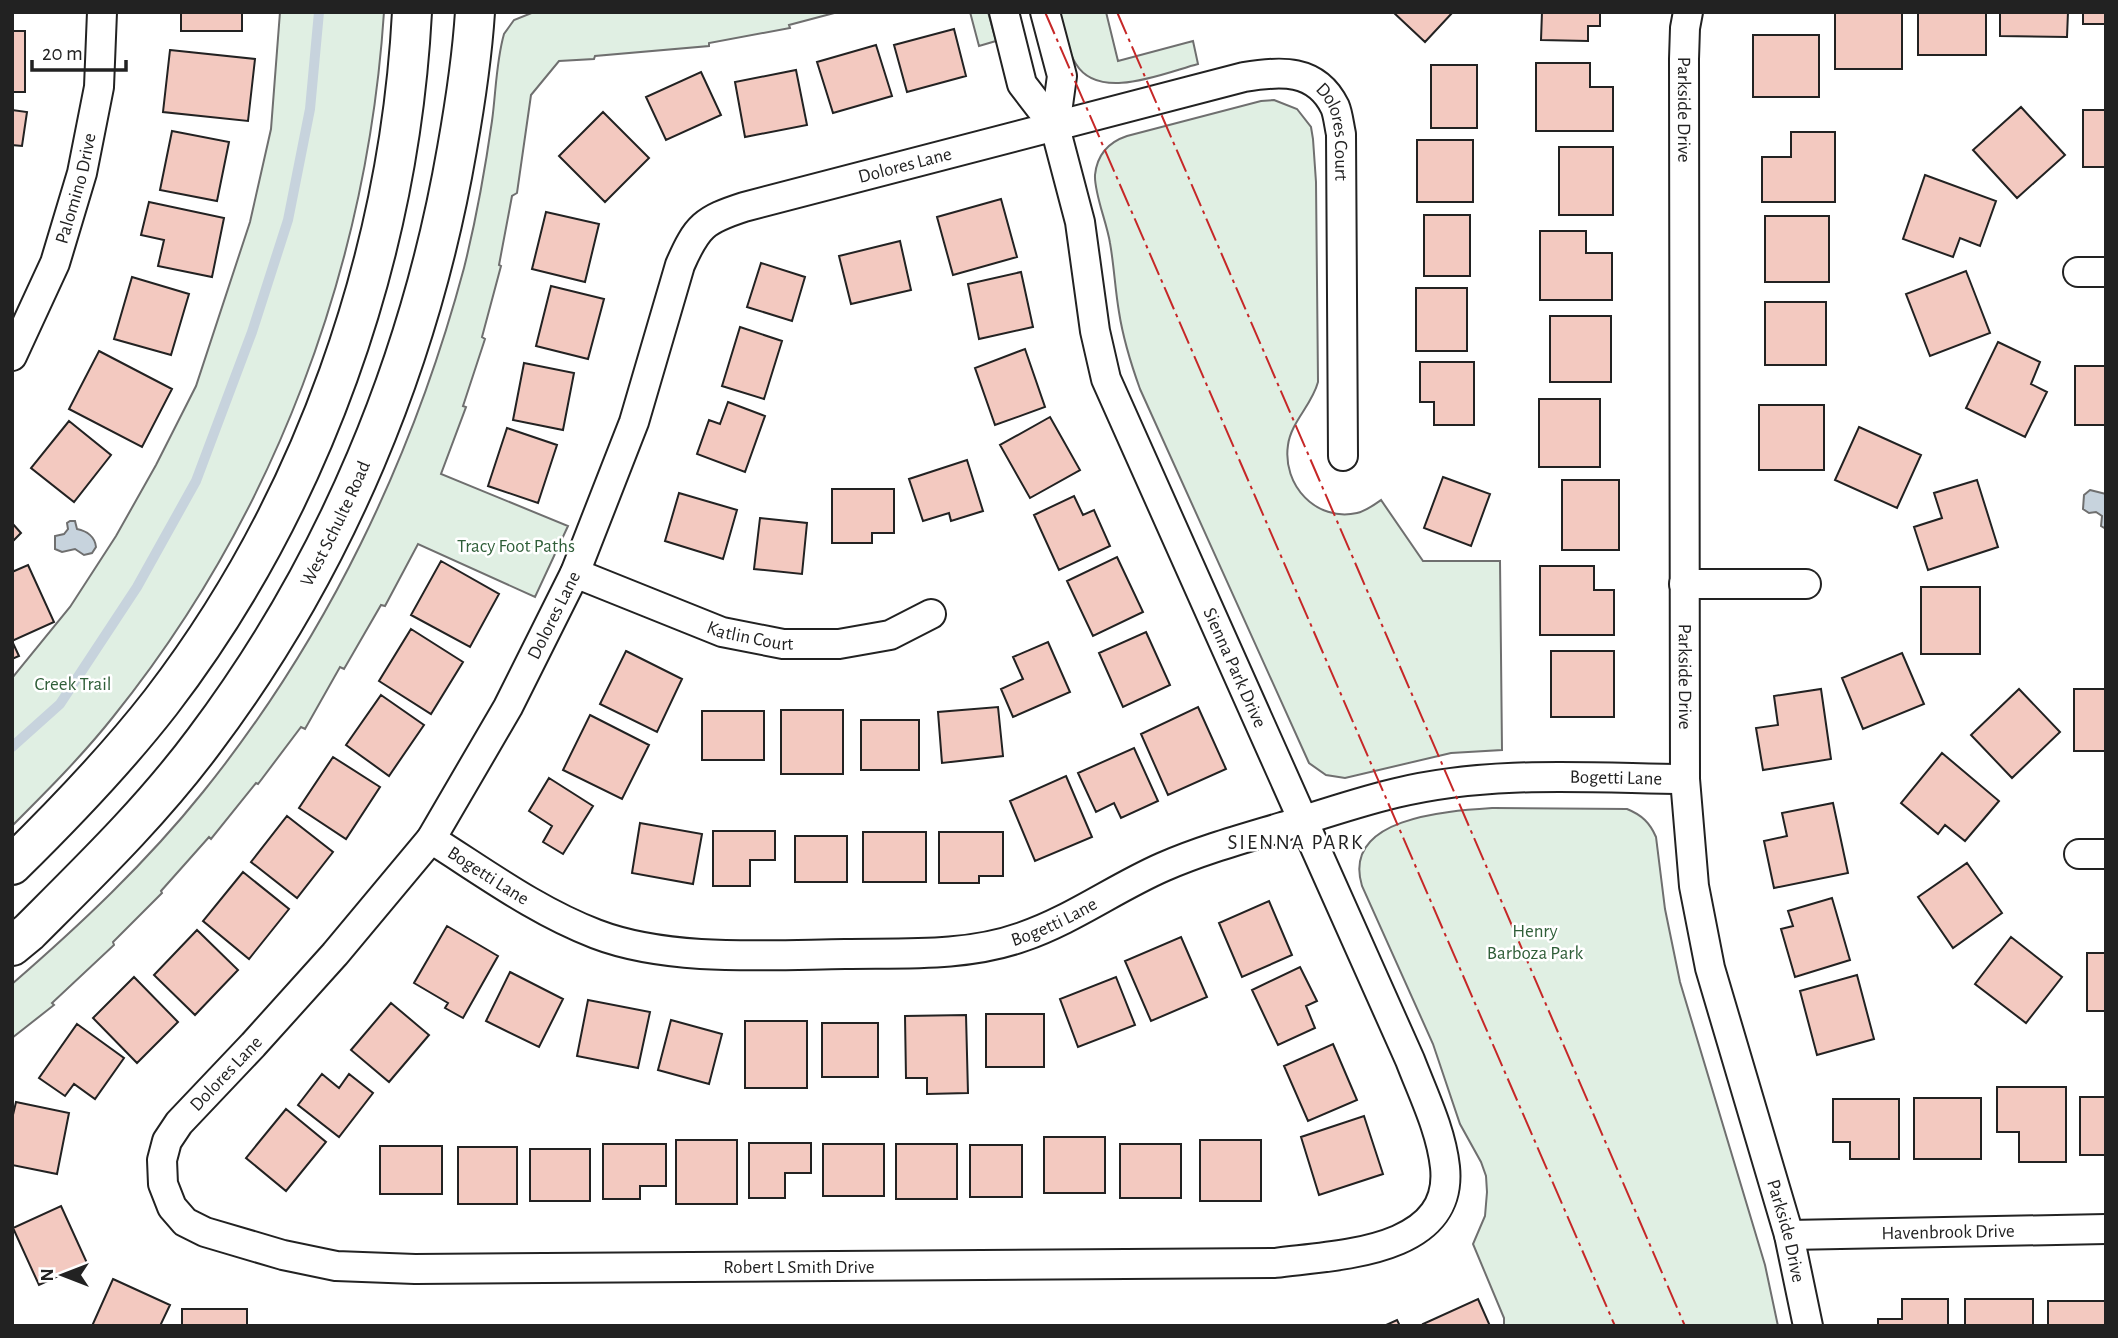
<svg xmlns="http://www.w3.org/2000/svg" width="2118" height="1338" viewBox="0 0 2118 1338" font-family="'Alegreya Sans',sans-serif">
	<rect width="100%" height="100%" fill="#fff"/>
	<path fill="#e0efe3" stroke="#6f6f6f" stroke-width="2" d="M280,12h104c-17,256 -110,505 -271,705 -31,39 -66,74 -101,109v-148l58,-71 46,-71 40,-71 40,-79 54,-164 21,-93z
		M534,12h304l-49,13 1,3 -81,15v3l-114,10 -1,3 -35,2 -28,34 -14,98 -5,3 -13,69 2,1 -19,71 3,2 -22,67 3,1 -25,67 127,52 -33,71 -117,-53 -33,62 -4,-1 -37,64 -4,-2 -35,62 -4,-2 -43,57 -2,-1 -45,56 -2,-2 -48,54 1,2 -49,49 1,3 -62,58 2,2 -42,33v-54c68,-59 134,-121 191,-192 124,-154 210,-334 261,-524 12,-48 21,-98 28,-147 4,-29 4,-59 12,-87l10,-14z
		M970,12h18l8,29 -17,5z
		M1060,12h46l12,49 75,-20 5,23c-34,9 -99,38 -122,0 -9,-14 -12,-35 -16,-52z
		M1274,100l23,9 14,18 2,12 3,43 2,200c-6,23 -27,40 -30,63 -6,40 28,77 69,68 9,-2 17,-8 24,-13l42,61h77l2,189 -51,3 -106,25 -19,-3 -17,-12 -169,-374c-9,-25 -17,-51 -21,-77 -4,-23 -5,-47 -9,-69 -3,-20 -16,-50 -15,-68 2,-20 14,-33 32,-39l134,-35z
		M1494,808l133,1c15,6 23,14 29,28l9,72 15,73 85,283 13,61h-274v-8l-31,-74 12,-28 2,-24 -1,-16 -5,-14 -21,-38 -27,-80 -71,-158c-21,-69 86,-75 132,-78z"/>
	<path fill="#c7d3dd" stroke="#6f6f6f" stroke-width="2" d="M2090,490l16,4v35l-5,-3 1,-10 -6,-4 -7,1 -6,-4 1,-14z
		M70,521h5l2,8c10,2 18,8 19,18l-4,6 -8,2 -9,-6 -13,3 -7,-3v-13l9,-2 4,-5 -1,-6z"/>
	<g fill="none" stroke-linecap="round" stroke-linejoin="round">
		<path stroke="#c7d3dd" stroke-width="10" d="M12,747l48,-43 77,-117 59,-106 56,-149 36,-112 22,-111 9,-97"/>
	</g>
	<path fill="#f3c9c0" stroke="#222" stroke-width="2" d="M181,12h61v19h-61z
		M1393,12h60l-28,30z
		M1542,12h58v14h-12v15l-47,-1z
		M1835,12h67v57h-67z
		M1918,12h68v43h-68z
		M2000,12h68l-1,25 -67,-1z
		M2083,12h23v12h-23z
		M954,29l12,47 -59,16 -13,-47z
		M12,31h13v61h-13z
		M1753,35h66v62h-66z
		M876,45l16,51 -59,17 -16,-51z
		M170,50l85,9 -7,62 -85,-9z
		M1536,63h54v24h23v44h-77z
		M1431,65h46v63h-46z
		M796,70l11,55 -62,12 -10,-55z
		M701,72l20,43 -55,25 -20,-43z
		M2021,107l44,48 -48,43 -44,-48z
		M12,110l15,2 -5,34 -10,-1z
		M2083,110h23v57h-23z
		M603,112l46,46 -44,44 -46,-46z
		M172,131l57,11 -12,59 -57,-11z
		M1791,132h44v70h-73v-45h29z
		M1417,140h56v62h-56z
		M1559,147h54v68h-54z
		M1925,175l71,26 -16,45 -20,-8 -7,19 -50,-18z
		M1001,199l16,58 -64,18 -16,-58z
		M149,202l75,16 -12,59 -54,-11 6,-26 -23,-5z
		M546,212l53,12 -14,58 -53,-13z
		M1424,215h46v61h-46z
		M1765,216h64v66h-64z
		M1540,231h46v22h26v47h-72z
		M900,241l11,49 -60,14 -12,-48z
		M761,263l44,14 -13,44 -45,-14z
		M1966,271l24,62 -60,23 -24,-62z
		M1021,272l12,55 -54,12 -11,-55z
		M132,277l57,17 -18,61 -57,-16z
		M551,286l53,13 -16,60 -52,-13z
		M1416,288h51v63h-51z
		M1765,302h61v63h-61z
		M1550,316h61v66h-61z
		M740,327l42,14 -18,58 -42,-13z
		M1998,342l42,20 -9,22 16,8 -22,45 -59,-29z
		M1025,349l20,58 -50,18 -20,-57z
		M99,351l73,38 -30,58 -73,-38z
		M1420,362h54v63h-40v-23h-14z
		M524,363l50,10 -11,57 -50,-10z
		M2075,366h31v59h-31z
		M1539,399h61v68h-61z
		M728,402l37,14 -20,56 -48,-18 12,-34 11,4z
		M1759,405h65v65h-65z
		M1050,417l30,53 -50,28 -30,-53z
		M69,421l42,34 -37,47 -43,-34z
		M1859,427l62,28 -24,53 -62,-28z
		M507,428l50,17 -19,58 -50,-17z
		M967,460l16,51 -32,10 -2,-8 -26,8 -14,-42z
		M1443,477l47,17 -19,52 -47,-18z
		M1562,480h57v70h-57z
		M1977,480l21,67 -70,23 -14,-43 28,-9 -8,-25z
		M832,489h62v44h-22v10h-40z
		M679,493l58,17 -14,49 -58,-18z
		M1074,496l9,19 11,-5 16,36 -51,24 -25,-55z
		M760,518l47,5 -5,51 -48,-5z
		M12,523l9,10 -9,9z
		M1117,557l26,55 -50,24 -26,-55z
		M441,561l58,33 -29,53 -59,-32z
		M28,565l26,57 -42,19v-69z
		M1540,566h54v24h20v45h-74z
		M1921,587h59v67h-59z
		M411,629l52,33 -32,52 -52,-33z
		M1146,632l24,53 -47,22 -24,-54z
		M12,641l7,15 -7,3z
		M1048,642l22,50 -57,25 -12,-28 22,-10 -10,-22z
		M626,651l56,28 -25,53 -57,-28z
		M1551,651h63v66h-63z
		M1902,653l22,51 -61,25 -21,-51z
		M1821,689l10,70 -68,11 -7,-42 22,-3 -4,-29z
		M2019,689l41,43 -48,46 -41,-43z
		M2074,689h32v62h-32z
		M381,695l43,30 -35,51 -43,-31z
		M998,707l5,49 -61,7 -4,-51z
		M1198,707l28,62 -58,26 -27,-61z
		M781,710h62v64h-62z
		M702,711h62v49h-62z
		M590,715l59,30 -27,54 -59,-29z
		M861,720h58v50h-58z
		M1134,748l24,53 -37,17 -7,-15 -18,9 -18,-39z
		M1942,753l57,48 -34,40 -20,-16 -7,9 -37,-31z
		M333,757l47,30 -34,52 -47,-31z
		M1066,776l26,61 -57,24 -25,-60z
		M549,778l44,28 -30,48 -20,-12 9,-16 -23,-15z
		M1833,803l15,70 -74,15 -10,-47 23,-5 -5,-23z
		M287,816l46,36 -36,46 -46,-36z
		M640,823l62,11 -9,50 -61,-11z
		M713,831h62v29h-25v26h-37z
		M863,832h63v50h-63z
		M939,832h64v44h-24v7h-40z
		M795,836h52v46h-52z
		M1967,863l35,50 -49,35 -35,-51z
		M243,872l46,37 -40,50 -46,-38z
		M1832,898l18,62 -55,17 -14,-48 12,-3 -5,-15z
		M1269,901l23,54 -50,22 -23,-54z
		M447,926l51,30 -35,62 -18,-10 3,-5 -34,-20z
		M197,930l41,40 -43,45 -41,-40z
		M1181,937l26,60 -56,24 -26,-60z
		M2011,937l51,40 -36,46 -51,-39z
		M2087,953h19v58h-19z
		M1300,967l17,34 -11,5 9,22 -37,17 -26,-55z
		M510,972l53,27 -24,48 -53,-26z
		M1857,975l17,64 -57,16 -17,-64z
		M134,977l44,45 -41,41 -44,-45z
		M1116,977l19,48 -57,22 -18,-48z
		M588,1000l62,12 -12,56 -61,-12z
		M391,1003l38,32 -40,47 -38,-32z
		M986,1014h58v53h-58z
		M966,1015l2,78 -41,1v-16h-21l-1,-62z
		M671,1020l51,14 -13,50 -51,-14z
		M745,1021h62v67h-62z
		M822,1023h56v54h-56z
		M77,1024l47,34 -29,41 -21,-15 -9,12 -26,-18z
		M1333,1044l24,56 -49,21 -24,-55z
		M322,1074l17,14 10,-14 24,19 -34,44 -41,-32z
		M1997,1087h69v75h-47v-30h-22z
		M2080,1097h26v58h-26z
		M1914,1098h67v61h-67z
		M1833,1099h66v60h-49v-17h-17z
		M16,1102l53,11 -12,61 -45,-9v-46z
		M286,1109l40,33 -40,49 -40,-33z
		M1364,1116l19,58 -64,21 -18,-58z
		M1044,1137h61v56h-61z
		M676,1140h61v64h-61z
		M1200,1140h61v61h-61z
		M749,1143h62v30h-26v25h-36z
		M603,1144h63v42h-26v13h-37z
		M823,1144h61v52h-61z
		M896,1144h61v55h-61z
		M1120,1144h61v54h-61z
		M970,1145h52v52h-52z
		M380,1146h62v48h-62z
		M458,1147h59v57h-59z
		M530,1149h60v52h-60z
		M61,1206l26,57 -48,22 -26,-57z
		M113,1279l57,26 -10,21h-68z
		M1478,1299l12,27h-66l-1,-2z
		M1902,1299h46v27h-70v-7h24z
		M1965,1299h68v27h-68z
		M2048,1301h58v25h-58z
		M182,1309h65v17h-65z
		M1397,1320l3,6h-16z"/>
	<g fill="none" stroke-linecap="round" stroke-linejoin="round">
		<defs>
			<g id="street">
				<path id="s1" d="M1004,12l18,72 33,43 25,95 15,109 11,48 304,681c13,34 31,70 35,107 9,87 -111,88 -170,96l-860,6 -79,-3 -53,-11 -78,-23 -20,-10 -13,-15 -9,-23 -1,-24 5,-19 12,-18 74,-78 82,-91 96,-115 77,-132 67,-134 59,-151 46,-157c17,-39 24,-45 64,-58l500,-130c36,-6 72,-9 91,30 3,7 4,18 6,27l2,322"/>
				<path d="M1045,12l17,64 -7,51"/>
				<path id="s2" d="M1688,12l-3,16 -1,31 1,720 9,107 16,82 79,267 19,91"/>
				<path d="M2078,272h28"/>
				<path id="s3" d="M12,356l43,-93 27,-90 17,-86 3,-75"/>
				<path id="s4" d="M575,573l147,59 61,12h56l51,-9 41,-21"/>
				<path d="M1684,584h122"/>
				<path id="s5" d="M431,839c54,34 105,72 165,95 73,28 171,21 249,20 58,-1 121,3 177,-17 50,-17 93,-49 141,-70 39,-17 79,-28 119,-40 38,-12 76,-25 114,-34 95,-23 193,-15 289,-14"/>
				<path d="M2079,854h27"/>
				<path id="s6" d="M1789,1235l317,-6"/>
			</g>
			<g id="secondary">
				<path d="M12,865c53,-52 104,-105 149,-163 151,-197 238,-444 251,-690"/>
				<path id="s7" d="M12,946l17,-14c61,-61 123,-121 175,-191 131,-174 216,-378 253,-592 8,-45 15,-91 18,-137"/>
			</g>
		</defs>
		<use href="#street" stroke="#222" stroke-width="32"/>
		<use href="#secondary" stroke="#222" stroke-width="42"/>
		<use href="#street" stroke="#fff" stroke-width="28"/>
		<use href="#secondary" stroke="#fff" stroke-width="38"/>
		<path stroke="#c62828" stroke-width="2" stroke-dasharray="24 5 3.5 5" stroke-linecap="butt" d="M1045,12l570,1314
			M1117,12l568,1314"/>
	</g>
	<g text-anchor="middle" dominant-baseline="central" stroke-width="5" stroke-linejoin="round" paint-order="stroke">
		<g font-size="19" fill="#222" stroke="#fff">
			<text stroke="none"><textPath href="#s2" startOffset="98">Parkside Drive</textPath></text>
			<text stroke="none"><textPath href="#s1" startOffset="4415">Dolores Court</textPath></text>
			<text stroke="none"><textPath href="#s1" startOffset="3936">Dolores Lane</textPath></text>
			<text stroke="none"><textPath href="#s3" startOffset="180">Palomino Drive</textPath></text>
			<text stroke="none"><textPath href="#s7" startOffset="536">West Schulte Road</textPath></text>
			<text stroke="none"><textPath href="#s1" startOffset="3306">Dolores Lane</textPath></text>
			<text stroke="none"><textPath href="#s4" startOffset="187">Katlin Court</textPath></text>
			<text stroke="none"><textPath href="#s1" startOffset="702">Sienna Park Drive</textPath></text>
			<text stroke="none"><textPath href="#s2" startOffset="665">Parkside Drive</textPath></text>
			<text stroke="none"><textPath href="#s5" startOffset="1244">Bogetti Lane</textPath></text>
			<text stroke="none"><textPath href="#s5" startOffset="68">Bogetti Lane</textPath></text>
			<text stroke="none"><textPath href="#s5" startOffset="656">Bogetti Lane</textPath></text>
			<text stroke="none"><textPath href="#s1" startOffset="2739">Dolores Lane</textPath></text>
			<text stroke="none"><textPath href="#s2" startOffset="1232">Parkside Drive</textPath></text>
			<text stroke="none"><textPath href="#s6" startOffset="159">Havenbrook Drive</textPath></text>
			<text x="799" y="1267">Robert L Smith Drive</text>
		</g>
		<g font-size="19" fill="#2f5e38" stroke="#fff">
			<text x="516" y="546">Tracy Foot Paths</text>
			<text x="73" y="684">Creek Trail</text>
			<text x="1535" y="931">Henry<tspan x="1535" dy="22">Barboza Park</tspan></text>
		</g>
		<g font-size="21" letter-spacing="2" fill="#222" stroke="#fff">
			<text x="1296" y="842">SIENNA PARK</text>
		</g>
	</g>
	<rect width="2118" height="1338" fill="none" stroke="#222222" stroke-width="28"/>
	<g transform="translate(63 1275) rotate(270)" stroke="#ffffff" stroke-width="5" paint-order="stroke">
	<path d="M0-5L12 26L0 18L-12 26Z" fill="#222222"/>
	<text y="-10" font-size="19" font-weight="bold" text-anchor="middle" fill="#222222">N</text>
	</g>
	<path d="M32 60v10h94v-10" fill="none" stroke="#222222" stroke-width="3.5"/>
	<text x="42" y="60" font-size="21" fill="#222222" stroke="#ffffff" stroke-width="5" paint-order="stroke">20 m</text>
</svg>
